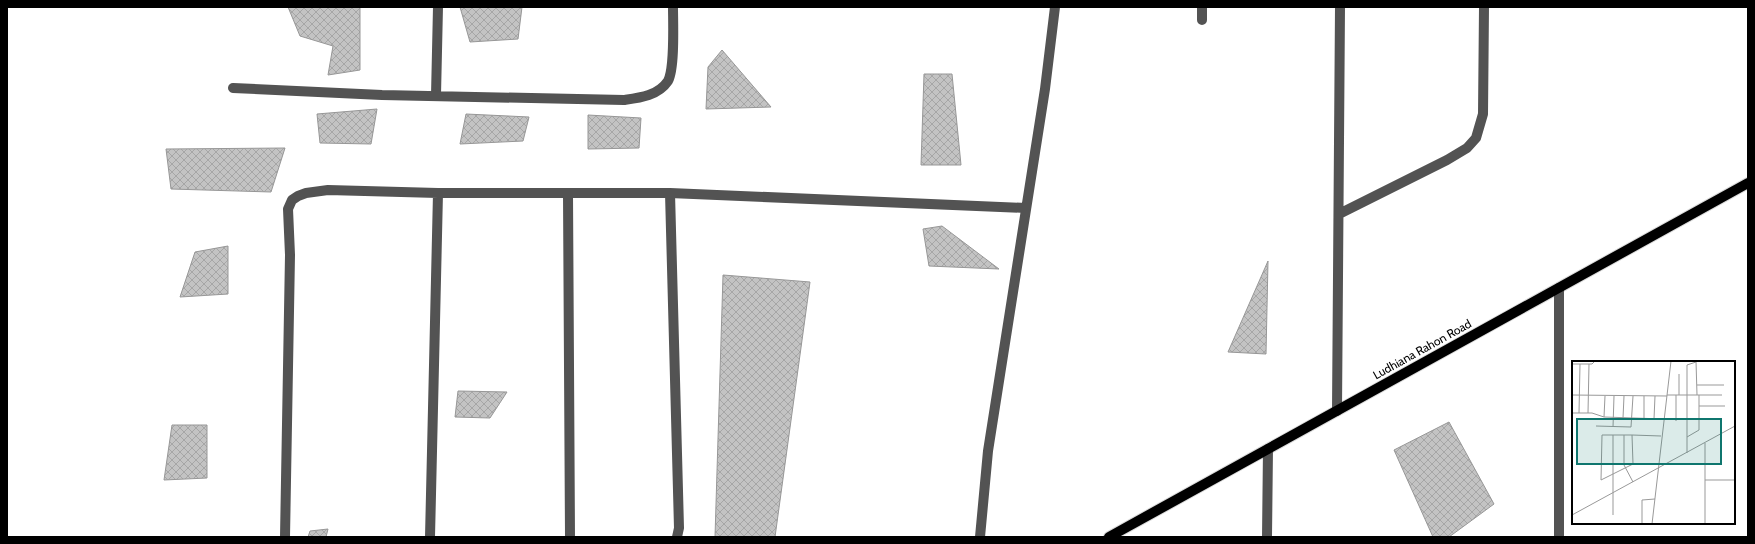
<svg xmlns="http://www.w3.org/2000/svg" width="1755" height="544" viewBox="0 0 1755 544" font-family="Cabin,sans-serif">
	<defs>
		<pattern id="building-cross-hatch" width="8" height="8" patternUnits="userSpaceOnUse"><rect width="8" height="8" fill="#c3c3c3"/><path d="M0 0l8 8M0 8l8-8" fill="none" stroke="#a6a6a6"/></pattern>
	</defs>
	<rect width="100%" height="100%" fill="#fff"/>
	<path fill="url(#building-cross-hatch)" stroke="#979797" d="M288,7h72v63l-32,5 5,-29 -33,-10z
		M460,7h62l-4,32 -48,3z
		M722,50l49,57 -65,2 2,-42z
		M924,74h28l9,91h-40z
		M377,109l-6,35 -51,-1 -3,-29z
		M466,114l63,3 -6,24 -63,3z
		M588,115l53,3 -2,30 -51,1z
		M285,148l-14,44 -100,-3 -5,-40z
		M942,226l57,43 -70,-3 -6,-37z
		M228,246v48l-48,3 15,-45z
		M1268,261l-2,93 -38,-2z
		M723,275l87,7 -35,255h-60z
		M458,391l49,1 -17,26 -35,-1z
		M1449,422l45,82 -45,33h-16l-39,-87z
		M172,425h35v53l-43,2z
		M328,529l-2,8h-18l2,-6z"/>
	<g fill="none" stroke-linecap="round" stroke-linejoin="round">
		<defs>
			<path id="major" d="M1109,537l639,-354"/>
		</defs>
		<use href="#major" stroke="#dbdbdb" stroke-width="12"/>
		<path stroke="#535353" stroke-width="10" d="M1202,7v13
			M233,88l149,7 242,5c15,-2 34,-4 44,-19 7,-13 5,-58 5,-74
			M436,95l2,-88
			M670,193l9,335 -2,9
			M568,194l2,343
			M1339,214l108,-54 20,-12 9,-10 7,-24 1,-107
			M1559,288v249
			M1337,411l3,-404
			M285,537l5,-282 -2,-46 4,-9 6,-4 8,-3 22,-3 110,3h232l356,15
			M430,537l8,-344
			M980,537l8,-86 57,-362 10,-82
			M1267,537l1,-88"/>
		<use href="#major" stroke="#000" stroke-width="10"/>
	</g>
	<g text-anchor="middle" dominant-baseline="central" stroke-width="3" stroke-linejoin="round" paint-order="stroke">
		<g font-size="12" fill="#000" stroke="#fff">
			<text transform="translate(1422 349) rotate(-29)">Ludhiana Rahon Road</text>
		</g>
	</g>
	<g transform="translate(1572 361)">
		<rect width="163" height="163" fill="#fff"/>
		<path fill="none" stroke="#999" stroke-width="1" d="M124,0l1,34M0,3h20l3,-3M125,24h27M0,34l95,1M95,34h55M104,34v26M107,34v-21M127,45h26M0,52h20l12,4 60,2M7,52l1,-49M16,52l1,-49M32,56l1,-21M51,57l1,-22M72,57v-22M82,58l1,-23M24,65l35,1 2,-31M41,66l1,-31M52,74v30l9,17M60,74l1,29 -32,16 1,-45h30l29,1M115,76l12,-7v-35M115,92v-88l9,-3M133,119h30M0,154l163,-89M41,154v-80M70,163v-24l13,-1M80,163l19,-163M133,163v-81"/>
		<path fill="#0f766e" fill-opacity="0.15" stroke="#0f766e" stroke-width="2" d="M5,58h144v45h-144z"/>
		<rect width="163" height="163" fill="none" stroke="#000" stroke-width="2"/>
	</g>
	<rect width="1755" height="544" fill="none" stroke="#000000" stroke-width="16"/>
</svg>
